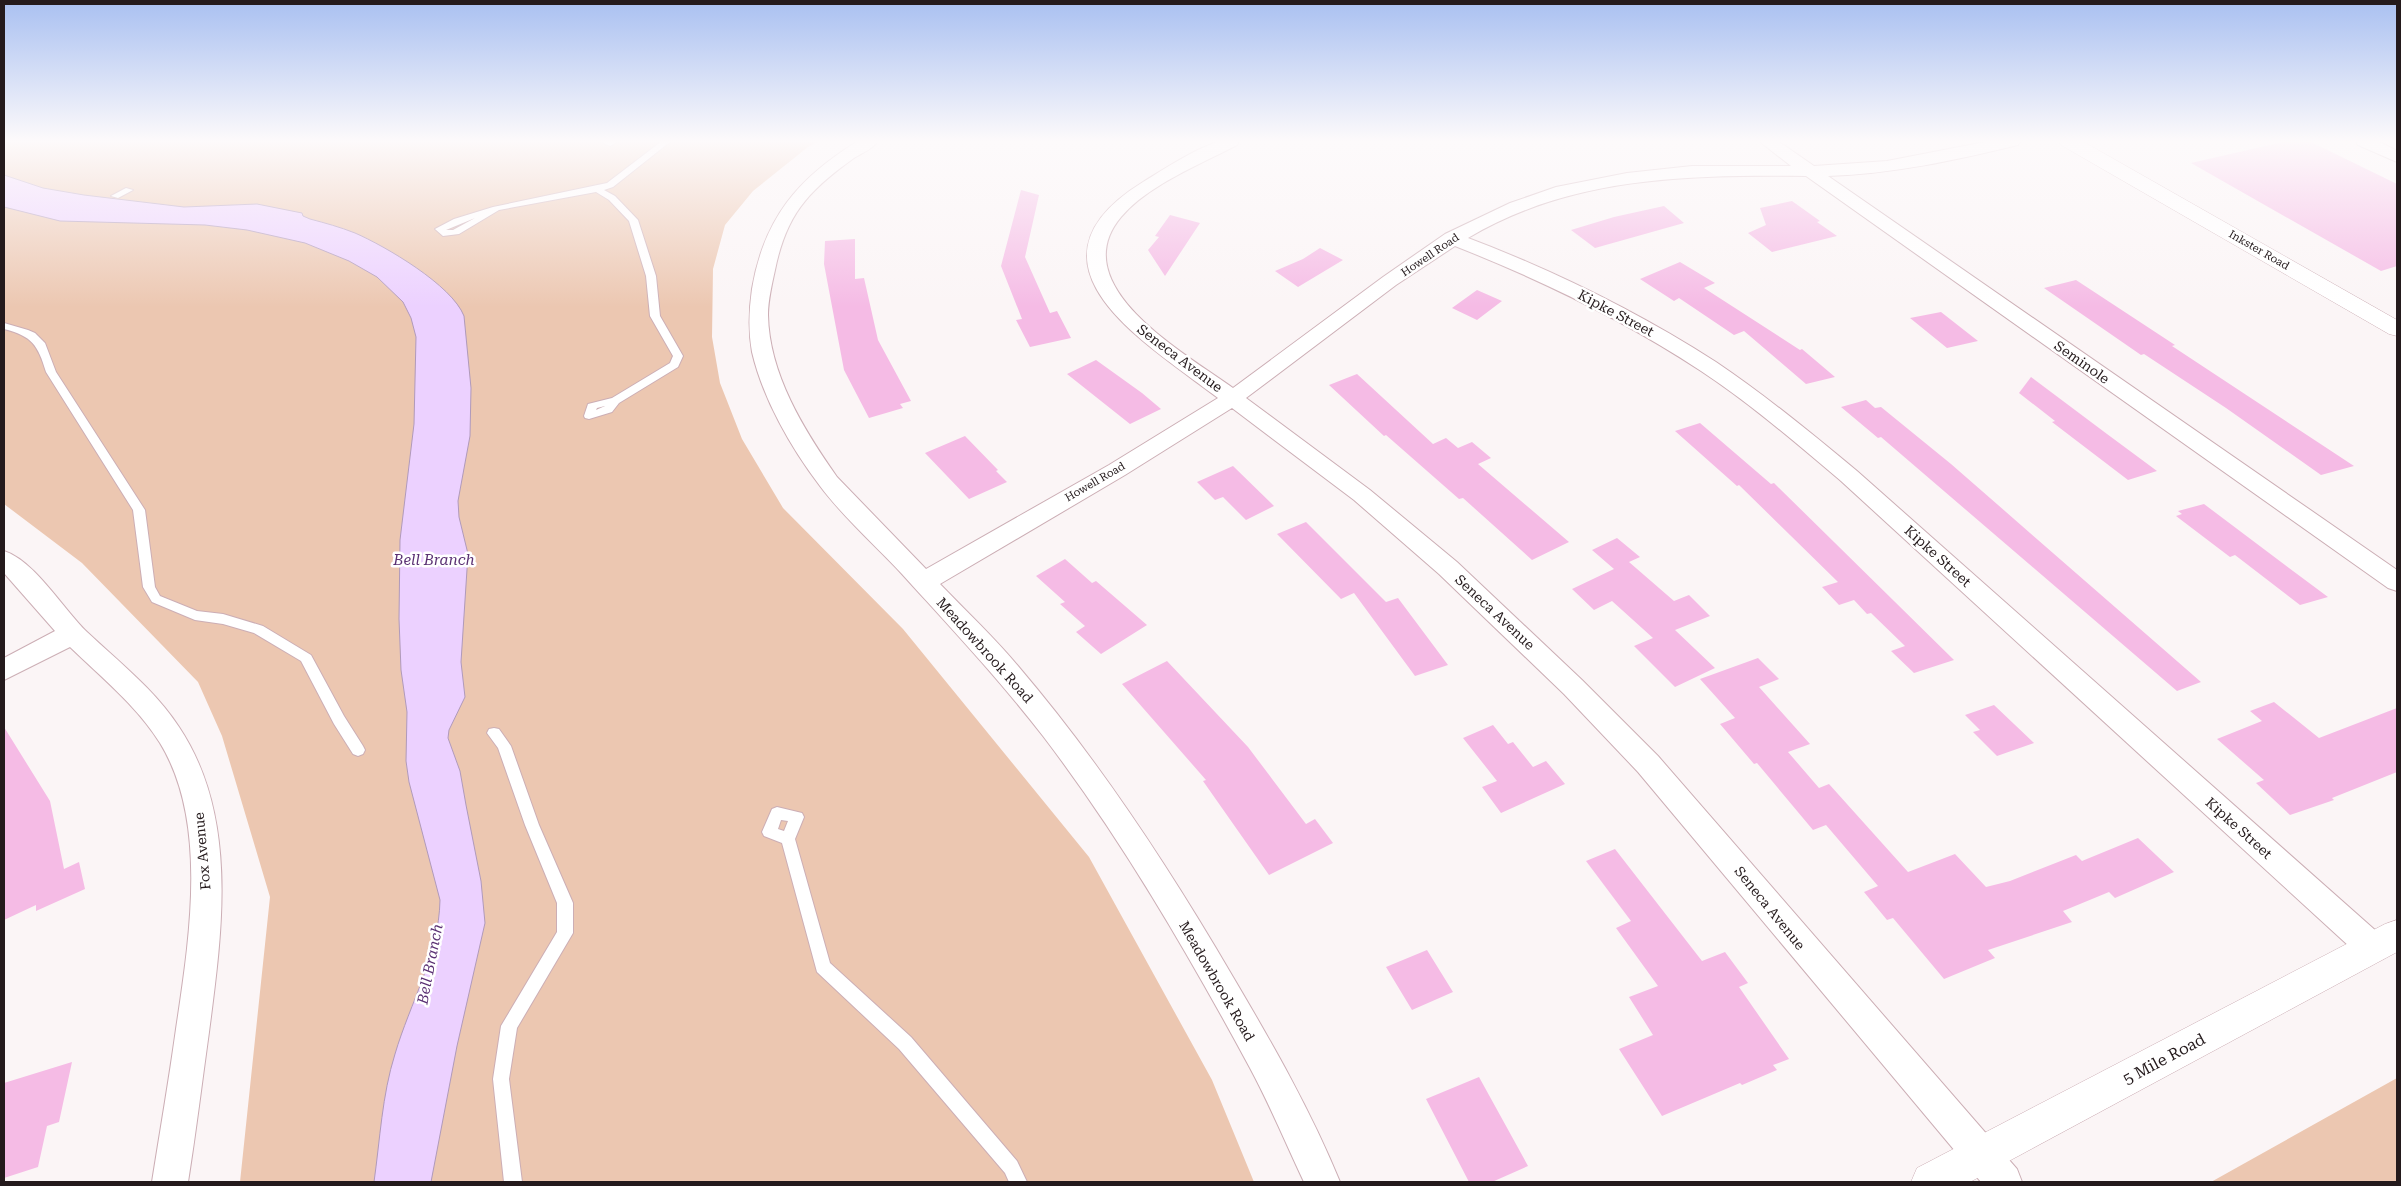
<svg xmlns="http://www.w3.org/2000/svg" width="2401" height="1186" viewBox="0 0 2401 1186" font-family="'Roboto Serif',serif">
	<rect width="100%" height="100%" fill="#fbf5f6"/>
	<path fill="#ecc7b1" d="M4,141h815l-11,6 -55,44 -28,34 -12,44 -1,68 8,46 22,56 41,69 120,121 186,228 123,223 42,102h-1014l30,-285 -48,-161 -24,-54 -116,-119 -78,-59z
		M2397,1078v104h-186z"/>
	<path fill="#ecd1ff" stroke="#b09abb" d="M4,175l39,13 41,7 100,12 73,-3 45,9 1,3 7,3c15,4 30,8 45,14 30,13 97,52 109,83l7,72 -1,48 -12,65 1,16 9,37 -7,108 4,35 -16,33 -1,8 12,33 6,34 15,76 4,42 -28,123 -26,136h-57c6,-42 8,-87 21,-128 15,-51 44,-99 45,-154l-31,-118 -3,-21 1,-49 -6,-42 -2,-51 1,-79 14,-116 2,-87 -5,-19 -8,-16 -26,-25 -28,-16 -44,-18 -58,-13 -42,-5 -145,-4 -56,-14z"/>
	<path fill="#f5bbe5" d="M2287,141h22l88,43v82l-16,5 -190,-108z
		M1021,190l18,5 -14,62 25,56 7,-2 14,27 -41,9 -14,-27 6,-1 -21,-53z
		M1792,201l28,20 -3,1 20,14 -65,16 -24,-19 18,-8 -6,-17z
		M1664,206l20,17 -89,25 -24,-18 43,-13z
		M1170,215l30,8 -35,53 -17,-26 11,-13 -4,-1z
		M855,239v40l9,-1 14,62 33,61 -11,3 3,4 -34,10 -25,-48 -20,-106 1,-23z
		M1320,248l23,12 -45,27 -23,-16 28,-12z
		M1680,262l35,21 -11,5 96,62 2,-1 33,28 -29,7 -62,-53 -10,4 -55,-37 -5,3 -34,-22z
		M2076,280l99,65 -3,1 182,120 -33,9 -95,-67 -82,-54 -3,1 -97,-67z
		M1477,290l25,11 -25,19 -25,-12z
		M1941,312l37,29 -31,7 -37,-30z
		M1096,360l46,33 19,16 -31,15 -63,-50z
		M1357,374l76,70 13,-6 12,10 14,-6 19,16 -13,6 91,78 -37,18 -69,-62 -4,1 -73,-64 -2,1 -55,-51z
		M2031,377l76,57 50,37 -29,9 -76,-58 3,-1 -36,-28z
		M1866,400l9,8 6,-1 70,57 250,218 -24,9 -296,-254 -3,1 -37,-31z
		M1700,423l71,61 3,-1 180,177 -40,13 -23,-22 14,-5 -34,-33 -4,1 -13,-14 -15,5 -17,-18 16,-5 -99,-97 -2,1 -62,-55z
		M965,436l33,34 -2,1 11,11 -38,17 -44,-46z
		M1233,466l41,40 -28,14 -23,-23 -8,3 -18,-18z
		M2204,504l89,67 35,26 -28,8 -65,-50 -5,2 -54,-41 6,-2 -4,-3z
		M1306,522l80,80 12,-4 50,67 -33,11 -61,-83 -13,6 -64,-65z
		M1617,538l23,19 -11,5 45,39 15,-6 21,21 -35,14 40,38 -40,19 -41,-41 19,-8 -41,-37 -18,9 -22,-21 42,-20 -22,-19z
		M1065,559l27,24 4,-2 51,44 -46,29 -25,-22 9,-6 -25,-22 5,-2 -29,-26z
		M1758,658l21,21 -20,8 51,57 -22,8 31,36 10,-4 79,88 47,-18 31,33 24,-6 66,-26 6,6 56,-23 36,34 -59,26 -6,-6 -46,19 9,11 -84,28 7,8 -51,21 -51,-61 -6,2 -23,-28 14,-6 -52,-61 -13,5 -56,-67 -3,1 -34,-40 15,-6 -35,-39z
		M1167,661l81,86 58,77 9,-5 18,24 -64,32 -66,-94 3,-1 -84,-96z
		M2274,702l45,36 78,-30v64l-65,26 2,2 -44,15 -34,-32 8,-3 -47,-41 45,-18 -12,-10z
		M1994,705l40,38 -37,13 -24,-24 7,-2 -15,-15z
		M1493,725l15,19 5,-2 20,25 13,-6 19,23 -64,29 -19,-26 15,-6 -34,-43z
		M4,727l46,74 14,68 15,-7 6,27 -49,22v-6l-32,15z
		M1615,849l87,112 23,-9 23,31 -9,4 50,72 -16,6 4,5 -35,15 -2,-2 -78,33 -43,-67 34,-14 -24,-38 29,-11 -42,-58 15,-7 -45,-60z
		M1427,950l26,42 -41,18 -26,-43z
		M72,1062l-13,60 -12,4 -9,41 -34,11v-95z
		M1479,1077l49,89 -36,16h-23l-43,-83z"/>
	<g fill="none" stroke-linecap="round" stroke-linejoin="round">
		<defs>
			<path id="lane" d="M600,141h18l-8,5z
				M662,141h9l-58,46 -9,3 11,6 23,24 18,56 4,40 23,40 -5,11 -59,36 -7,9 -23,7 -4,-1 -1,-2 4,-12 24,-6 58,-35 3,-7 -23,-40 -4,-40 -17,-55 -20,-21 -13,-8 -97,18 -40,24 -16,2 -8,-7 19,-10 39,-12 114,-24zM475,218l-22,12h-7zM605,406l-9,4 1,-2z
				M126,188l7,2 -15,8 -7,-2z
				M4,323l24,7 7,3 10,10 11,29 89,138 10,77 5,9 37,15 26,3 40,12 48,29 33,61 19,30 2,4 -2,4 -5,2 -5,-2 -19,-30 -33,-63 -47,-28 -31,-9 -28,-4 -43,-18 -9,-15 -10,-77 -87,-138c-8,-27 -14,-36 -42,-43z
				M494,728l5,1 12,17 28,79 34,78v30l-56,95 -8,51 13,103h-18l-11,-103 8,-53 56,-94v-29l-32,-78 -27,-77 -11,-15 2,-4z
				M777,807l25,6 2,4 -9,22 35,124 81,74 106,124 10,21h-18l-4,-9 -106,-124 -82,-77 -35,-129 -18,-7 -2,-4 10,-23zM781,820l7,1 -4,10 -6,-2z"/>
			<path id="street" d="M858,141h20c-5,8 -16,12 -24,17 -18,13 -35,26 -49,43 -16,19 -25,44 -30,69 -3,14 -7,30 -7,45 1,59 36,115 69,162l89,92 183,-104 109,-67c-72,-55 -208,-134 -75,-216 23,-14 48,-31 74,-40 6,-2 15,-1 22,-1l-2,4c-36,19 -89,40 -116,72 -58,69 65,137 112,171l150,-111 62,-43 65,-31 46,-16 71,-14 65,-7h99l-32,-25h19l36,25 73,-5 103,-20h30l-2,4c-62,15 -125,29 -190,31l569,394v21l-9,-3 -582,-412c-117,-1 -234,0 -338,62 87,33 170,74 248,124 49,33 95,71 141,109l527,467 5,10 -5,10 -11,4 -11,-4 -521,-477c-45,-38 -90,-77 -140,-110 -77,-51 -160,-91 -246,-125l-59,39 -150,113 124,92 87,72 125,118 76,76 359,413 5,13h-41l-343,-410 -74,-78 -125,-120 -85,-74 -122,-92 -107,67 -185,109c26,27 54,53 78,82 82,96 152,203 215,311 39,66 78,134 107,205h-36c-18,-38 -34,-77 -54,-114 -61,-113 -129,-230 -207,-332 -44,-57 -93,-109 -141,-162 -27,-29 -58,-56 -82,-88 -29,-38 -57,-87 -68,-134 -4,-23 -3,-41 0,-63 12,-71 46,-111 106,-148z
				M2356,141h22l19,10v11l-39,-17z
				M4,551c31,10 59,58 83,81 32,30 68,58 92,95 60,90 43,205 30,305 -7,50 -13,100 -21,150h-36c8,-51 17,-102 24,-153 13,-88 33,-206 -16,-286 -23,-37 -59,-66 -90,-96l-66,33v-22l51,-27 -51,-58z"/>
			<path id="secondary" d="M2059,141h23l315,179v16l-8,-2 -328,-189z
				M2397,920v32l-427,230h-59l6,-14 468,-244z"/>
		</defs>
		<use href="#lane" stroke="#ccaeb5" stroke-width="2"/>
		<use href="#street" stroke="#ccaeb5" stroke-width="2"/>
		<use href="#secondary" stroke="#ccaeb5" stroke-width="1"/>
		<use href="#lane" fill="#fff" fill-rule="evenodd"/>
		<use href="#street" fill="#fff" fill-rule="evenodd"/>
		<use href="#secondary" fill="#fff" fill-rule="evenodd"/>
	</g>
	<linearGradient id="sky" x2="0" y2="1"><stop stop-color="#a9c0f1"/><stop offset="0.46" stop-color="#fdfafb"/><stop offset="1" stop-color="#fdfafb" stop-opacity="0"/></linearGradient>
	<rect width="2401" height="307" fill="url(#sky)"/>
	<g text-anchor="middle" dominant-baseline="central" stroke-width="5" stroke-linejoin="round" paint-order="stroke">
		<g font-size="11" fill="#241a1c" stroke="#fff">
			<text transform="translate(2259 250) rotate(30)">Inkster Road</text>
			<text transform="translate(1430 255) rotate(-34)">Howell Road</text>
			<text transform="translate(1095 482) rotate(-30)">Howell Road</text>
		</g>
		<g font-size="14" fill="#241a1c" stroke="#fff">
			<text transform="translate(1616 313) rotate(28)">Kipke Street</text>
			<text transform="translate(1180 358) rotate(37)">Seneca Avenue</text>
			<text transform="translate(2082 362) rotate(35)">Seminole</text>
			<text transform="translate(1938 556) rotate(42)">Kipke Street</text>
			<text transform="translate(1495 612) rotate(43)">Seneca Avenue</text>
			<text transform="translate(985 650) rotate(48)">Meadowbrook Road</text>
			<text transform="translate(2239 828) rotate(42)">Kipke Street</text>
			<text transform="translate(202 851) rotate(-95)">Fox Avenue</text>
			<text transform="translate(1770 908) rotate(51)">Seneca Avenue</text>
			<text transform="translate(1217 981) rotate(60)">Meadowbrook Road</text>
		</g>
		<g font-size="15" font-style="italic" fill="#5a3073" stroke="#fff">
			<text x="434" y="560">Bell Branch</text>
			<text transform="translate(430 964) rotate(-79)">Bell Branch</text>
		</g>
		<g font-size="16" fill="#241a1c" stroke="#fff">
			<text transform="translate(2164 1059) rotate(-28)">5 Mile Road</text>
		</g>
	</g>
	<rect width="2401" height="1186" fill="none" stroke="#241a1c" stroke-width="10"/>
</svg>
